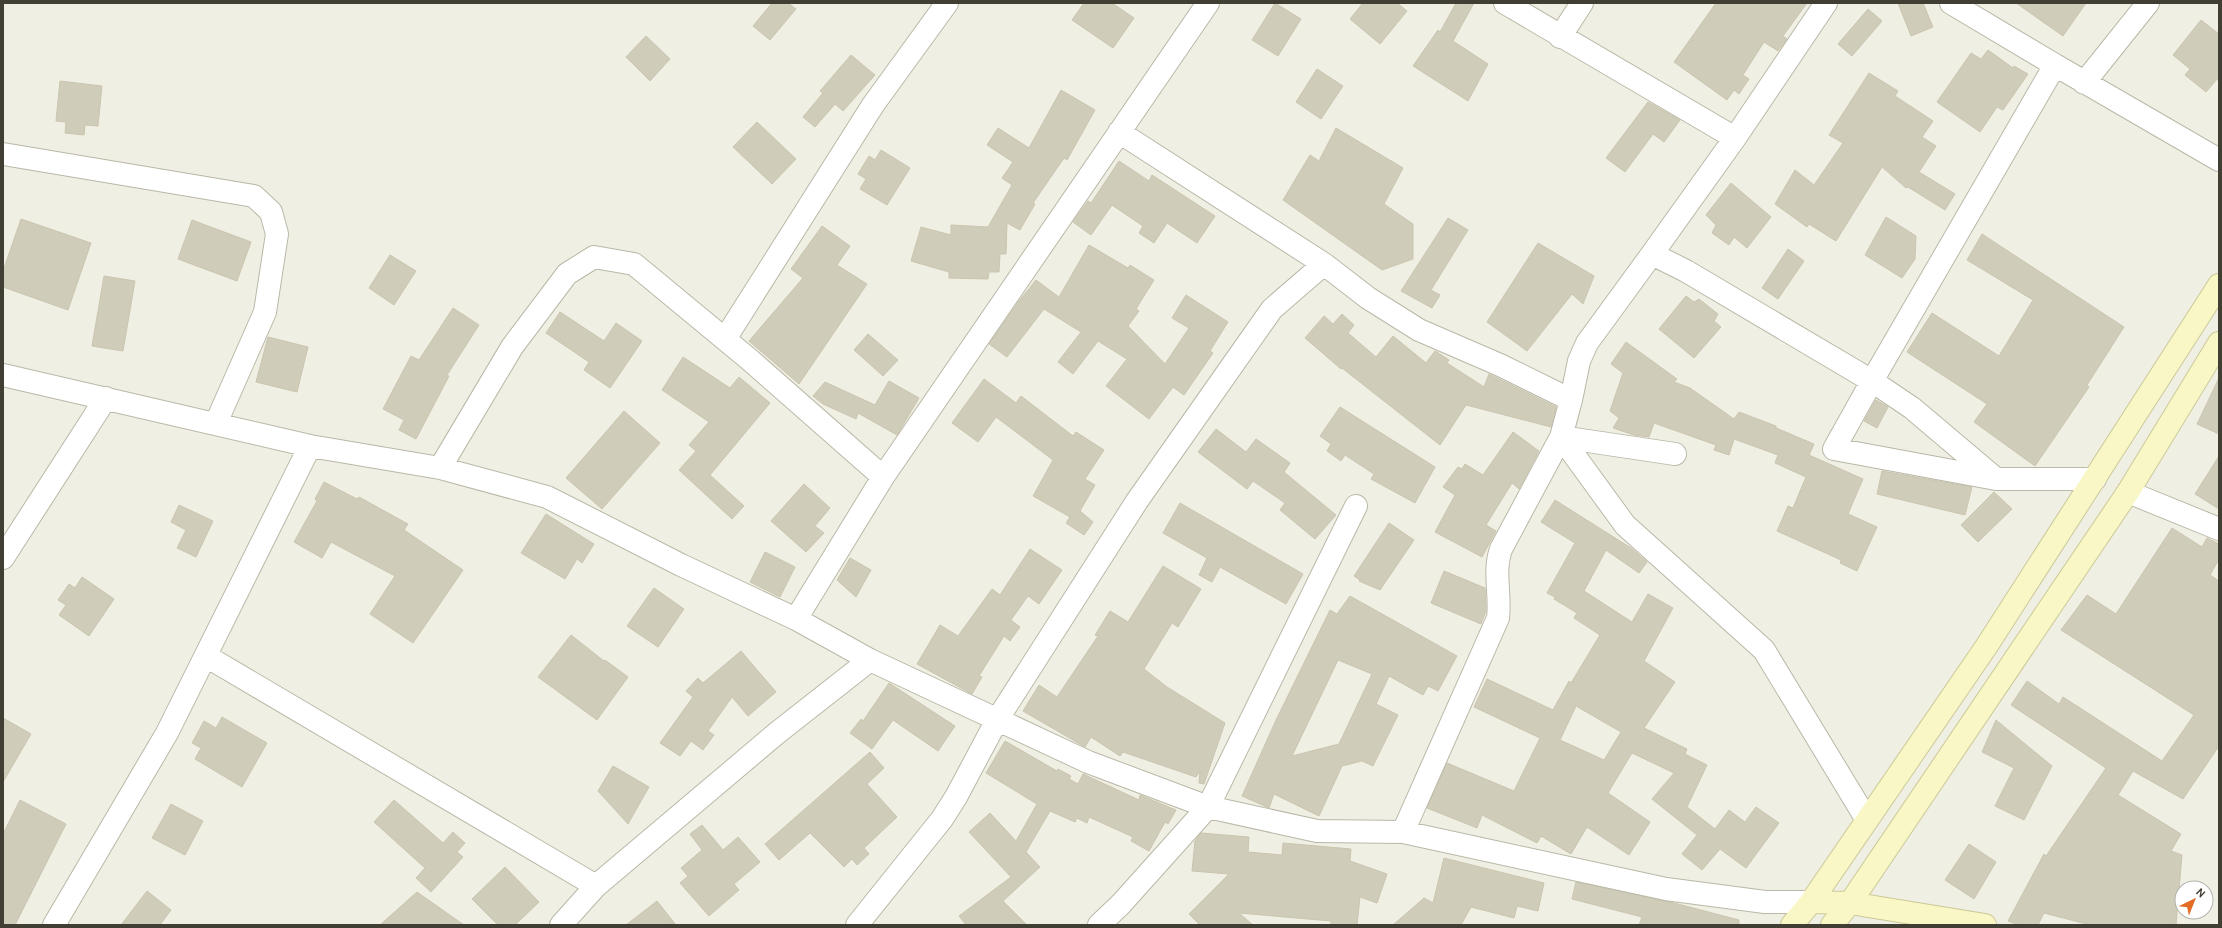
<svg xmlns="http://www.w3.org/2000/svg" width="2222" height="928" viewBox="0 0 2222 928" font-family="Cabin,sans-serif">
	<rect width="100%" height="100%" fill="#f0efe4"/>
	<path fill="#d0ccba" stroke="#cac5ae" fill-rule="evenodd" d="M772,3h16l8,6 -26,31 -17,-14z
		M1084,3h28l22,15 -21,30 -41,-28z
		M1275,3l26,16 -23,37 -26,-16z
		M1363,3h34l10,8 -27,33 -30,-25z
		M1456,3h18l-21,38 35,23 -20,37 -55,-35 25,-36 2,2z
		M1716,3h91l-24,33 4,3 -9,12 -14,-9 -21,33 6,4 -10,15 -5,-4 -7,10 -53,-38z
		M1898,3h25l10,24 -22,9z
		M2016,3h70l-23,33z
		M1868,9l14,12 -30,35 -14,-12z
		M2201,20l18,14v43l-13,15 -21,-17 5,-6 -17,-14z
		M646,36l24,23 -20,22 -24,-24z
		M1988,50l25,18 1,-2 14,8 -25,36 -6,-3 -17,25 -43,-30 34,-49 10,6z
		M851,55l24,20 -32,36 -8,-7 -20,23 -12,-10 20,-24 -3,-2z
		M1317,69l26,17 -22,33 -25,-17z
		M1869,73l29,18 -3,5 38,25 -11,16 14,9 -17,26 36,22 -10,16 -37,-23 -2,1 -24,-21 -46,74 -27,-17 -2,3 -32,-23 20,-34 19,15 29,-42 -14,-8z
		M60,81l42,5 -4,40 -13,-1 -1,10 -19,-2 1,-11 -10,-1z
		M1061,90l34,20 -28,50 -3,-2 -31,45 2,1 -15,26 -13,-7 -1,31h-6l-1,18h-10l-1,7 -39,-1v-6l-38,-11 10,-34 30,8v-10l37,2 24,-42 -10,-7 11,-16 -26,-17 11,-17 31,20z
		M1648,102l32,18 -16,22 -11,-8 -28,38 -19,-14z
		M757,122l39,37 -24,25 -39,-37z
		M1336,128l67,40 -19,36 29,20v35l-31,11 -99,-70 27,-45 9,6z
		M881,150l29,18 -23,37 -27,-16 6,-10 -8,-5 11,-18 6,4z
		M1119,161l30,20 3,-6 63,41 -18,27 -30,-20 -13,20 -15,-10 4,-7 -31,-21 -21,30 -18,-13 15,-21 3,2z
		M1731,183l40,34 -24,31 -13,-11 -5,8 -17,-12 4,-8 -10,-10z
		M1886,217l30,19 -1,23 -13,19 -37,-23z
		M1448,218l20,12 -37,60 9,5 -8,13 -31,-17z
		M21,219l70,24 -23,67 -65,-23v-16z
		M192,220l59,22 -14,39 -59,-22z
		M822,226l28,20 -13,19 30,19 -68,100 -50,-43 54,-63 -12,-9z
		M1982,234l142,93 -37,58 2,2 -54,79 -61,-44 13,-18 -80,-52 25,-39 67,43 34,-56 -66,-40z
		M1538,243l56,33 -11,28 -11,-10 -45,57 -40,-29z
		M1089,245l39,23 2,-3 24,15 -18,29 3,2 -11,15 37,38 24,-36 -17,-10 14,-23 42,27 -18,29 3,2 -29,42 -11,-8 -24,32 -43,-33 21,-27 -29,-18 -25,33 -15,-12 23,-30 -37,-23 -37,48 -18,-13 30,-43 17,-21 23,17z
		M1788,249l16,12 -26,38 -16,-11z
		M390,255l26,16 -22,34 -25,-17z
		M104,276l31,5 -12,70 -31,-5z
		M1686,296l8,6 5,-3 19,15 -4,7 7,6 -27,31 -35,-29z
		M453,308l26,17 -32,50 2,1 -33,63 -17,-9 5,-10 -21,-11 28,-53 8,4z
		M560,312l44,29 12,-18 26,18 -32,47 -26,-18 5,-8 -43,-29z
		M1342,314l12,11 -6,8 28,24 17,-21 33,27 9,-12 14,9 -2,3 37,24 5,-13 67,33 -5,20 -85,-22 -26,40 -98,-77 -1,1 -36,-31 19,-22 9,8z
		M868,334l30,26 -15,16 -29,-26z
		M268,337l40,10 -11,45 -41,-10z
		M1626,342l51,37 -3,3 16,6 44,31 5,-7 37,14v2l38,16 -5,11 54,24 -15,35 29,13 -20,44 -17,-8 1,-3 -64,-29 11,-25 5,2 13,-31 -31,-14 3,-8 -44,-16 -5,16 -15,-5 2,-5 -62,-22 -5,14 -15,-2 -21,-7 6,-10 -9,-7 13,-38 -12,-9z
		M683,357l47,31 9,-11 31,26 -60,72 34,31 -12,13 -53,-49 17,-19 -7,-6 20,-23 -47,-32z
		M2219,378v56l-22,-10z
		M984,379l32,24 5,-7 52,40 3,-4 28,18 -19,29 10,6 -15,26 13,11 -9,13 -18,-12 4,-6 -37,-21 20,-36 -57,-43 -18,25 -26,-19z
		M889,381l30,17 -22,37 -39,-22 -2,6 -33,-15 -10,-8 12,-14 50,23z
		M1876,400l12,7 -11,21 -13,-7z
		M1340,407l95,60 -20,36 -44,-24 3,-5 -29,-19 -4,6 -14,-10 4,-7 -11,-8z
		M624,411l36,32 -58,66 -36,-31z
		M1216,429l30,23 10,-13 34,24 -6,9 52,43 -21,24 -35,-29 5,-7 -32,-22 -6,8 -49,-37z
		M1513,432l26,19 -20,38 -7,-6 -26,42 10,6 -14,26 -47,-25 20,-37 -12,-8 15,-20 4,2 3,-5 18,11z
		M2219,456v53l-24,-15z
		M1882,471l90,16 -7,28 -88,-21z
		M324,482l33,17 2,-2 49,27 -4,6 59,40 -50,73 -43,-29 25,-38 -64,-34 -9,16 -28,-16 23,-41 -2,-2z
		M804,484l26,24 -15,18 9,7 -18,19 -35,-31z
		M1994,492l18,17 -34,33 -17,-17z
		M1555,500l76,48 16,14 -8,11 -33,-23 -22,41 48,31 16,-28 25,14 -29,53 31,21 -31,46 43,21 -2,5 22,11 -20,42 28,22 14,-19 16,12 11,-15 23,16 -33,45 -26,-19 -18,21 -20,-16 15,-19 -45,-36 22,-26 -42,-20 -24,40 42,29 -21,33 -42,-28 -16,27 -30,-18 -4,7 -55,-28 -5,13 -50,-20 20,-45 67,28 26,-53 -66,-31 13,-28 66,31 16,-29 2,2 29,-48 -26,-17 3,-5 -23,-14 1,-2 -8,-4 28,-50 -34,-21zM1576,706l45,26 -17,28 -44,-20z
		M1180,503l123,71 -17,30 -66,-37 -8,15 -13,-7 8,-17 -44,-25z
		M179,505l34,16 -17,36 -19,-9 9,-18 -15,-8z
		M546,514l48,30 -12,19 -5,-4 -12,20 -44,-26z
		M1389,523l25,17 -34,50 -21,-9 1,-1 -6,-4z
		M2172,528l30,19 5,-9 12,6v15l-9,16 9,6v165l-36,53 -50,-28 -15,24 63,39 -10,17 11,4 -6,70h-86l-46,-12 -6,12h-19l-11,-4 36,-67 2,2 60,-88 -95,-63 16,-24 32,23 4,-7 99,64 32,-46 -133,-85 26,-35 29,19z
		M1030,549l32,21 -23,34 -11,-8 -17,24 9,7 -10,14 -6,-5 -25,40 3,1 -10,17 -55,-30 23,-39 18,11 34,-47 8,6z
		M765,552l30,15 -15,30 -30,-15z
		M850,558l21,12 -15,27 -19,-17z
		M1163,566l38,23 -23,38 -6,-4 -28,46 23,18 58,36 -21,61 -5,-1 1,-12 -4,6 -73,-25 -3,4 -29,-19 -6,10 -62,-36 16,-26 18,12 41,-61 -3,-1 15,-24 18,11z
		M1444,571l41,17 1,23 -5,13 -50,-21z
		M82,577l32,22 -25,37 -30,-21 7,-10 -8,-5 11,-16 6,4z
		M654,588l30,21 -26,38 -31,-21z
		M1350,596l107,60 -19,35 -10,-5 -5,9 -34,-19 -13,28 22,11 -25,51 -11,-5 -20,5 -23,50 -45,-22 -5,14 -27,-12 34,-76 54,-110 7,4zM1338,660l34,14 -33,70 -47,12z
		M571,635l33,26 1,-1 23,17 -31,43 -59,-43z
		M741,651l35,41 -28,24 -16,-19 -24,34 6,4 -11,15 -12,-9 -11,15 -20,-13 33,-46 -7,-6 12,-13 5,5z
		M889,683l66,43 -17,25 -45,-31 -21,29 -22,-16 11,-14 2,2z
		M222,717l45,26 -25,44 -47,-28 6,-11 -9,-5 12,-22 12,7z
		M3,718l28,16 -28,48z
		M1996,720l56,46 -28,54 -29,-14 19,-38 -32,-16z
		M1005,741l52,30 1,-2 13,7 -2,3 9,5 5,-10 56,26 1,-5 36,15 -8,14 -3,-2 -16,29 -18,-10 2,-4 -44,-20 -2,6 -10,-5 -2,4 -25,-11 -24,41 14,15 -37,34 24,24h-61l-7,-9 52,-39 -42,-45 21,-19 26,28 21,-37 -51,-31z
		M870,752l14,16 -17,16 30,33 -33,31 5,6 -12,11 -5,-6 -8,8 -34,-34 -31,27 -14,-16z
		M613,766l36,21 -21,37 -30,-33z
		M20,800l46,24 -51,101h-12v-91z
		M394,800l49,43 10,-11 12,11 -8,9 6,5 -32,35 -15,-14 9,-10 -51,-46z
		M171,804l32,17 -18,34 -33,-17z
		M702,825l21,25 15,-13 22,25 -26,22 5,6 -30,26 -29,-33 8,-7 -7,-8 21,-18 -12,-16z
		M1201,833l48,4 -1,15 34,3 1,-12 68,6 -1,12 37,13 -10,29 -17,-6 -3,28h-26v-4l-92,-8 14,12h-53l-11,-11 40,-40 -37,-3 3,-30z
		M1969,844l27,18 -22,37 -29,-19z
		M1444,858l100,25 -6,28 -21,-5 -3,12 -43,-11 -10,18h-68l31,-27 9,5z
		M505,867l34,35 -24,23h-17l-26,-26z
		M1576,882l98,21 65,17v5h-100l3,-8 -70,-18z
		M147,891l24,19 -11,15h-39z
		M417,892l47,33h-84z
		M657,901l19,24h-50z"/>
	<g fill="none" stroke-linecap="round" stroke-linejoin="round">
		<defs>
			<path id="street" d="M1505,3l230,135
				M1951,3l104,62
				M1560,37l22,-34
				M2084,83l64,-80
				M1119,132l205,132
				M3,154l251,42 17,16 6,22 -12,78 -49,111
				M1652,254l83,-116 91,-135
				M725,339l148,-234 74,-102
				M3,375l307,71 130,22 107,29 134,68 115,54 74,41 218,102 120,45 109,24 86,1 263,57 99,13h46
				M1571,400l8,-39 8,-18 65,-89 34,17 186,110 183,-316 164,95
				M1561,437l64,88 139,125 103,170
				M1561,437l114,17
				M440,468l72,-121 55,-73 27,-17 40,7 116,96 133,117
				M1996,479l-162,-30 38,-68 40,27 84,71h99
				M2128,492l91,37
				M3,558l103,-160
				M796,619l87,-142 325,-474
				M206,656l390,230 181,-153 93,-73
				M54,925l113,-192 143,-287
				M561,925l35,-39
				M857,925l85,-106 14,-22 41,-77 140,-219 135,-192 52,-45 44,34 51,32 81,35 71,35 -10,37 -60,112c-8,22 0,46 -3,69l-95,214
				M1099,925l22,-21 87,-97 148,-301"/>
			<path id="secondary" d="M1811,902l39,1 135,22
				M1792,925l19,-23 175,-255 233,-362
				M1832,925l18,-22 278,-411 91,-149"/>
		</defs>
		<use href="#street" stroke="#bab8a7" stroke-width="24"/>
		<use href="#secondary" stroke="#cbc997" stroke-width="24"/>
		<use href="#street" stroke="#fff" stroke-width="22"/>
		<use href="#secondary" stroke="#f9f7c5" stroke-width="22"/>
	</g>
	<rect width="2222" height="928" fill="none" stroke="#413f34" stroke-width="8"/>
	<g transform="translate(2194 900) rotate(43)"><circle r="19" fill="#ffffff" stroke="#b3b2ae"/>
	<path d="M0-3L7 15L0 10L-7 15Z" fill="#e46b26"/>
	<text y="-6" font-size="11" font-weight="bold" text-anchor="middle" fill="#413f34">N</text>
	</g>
</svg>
